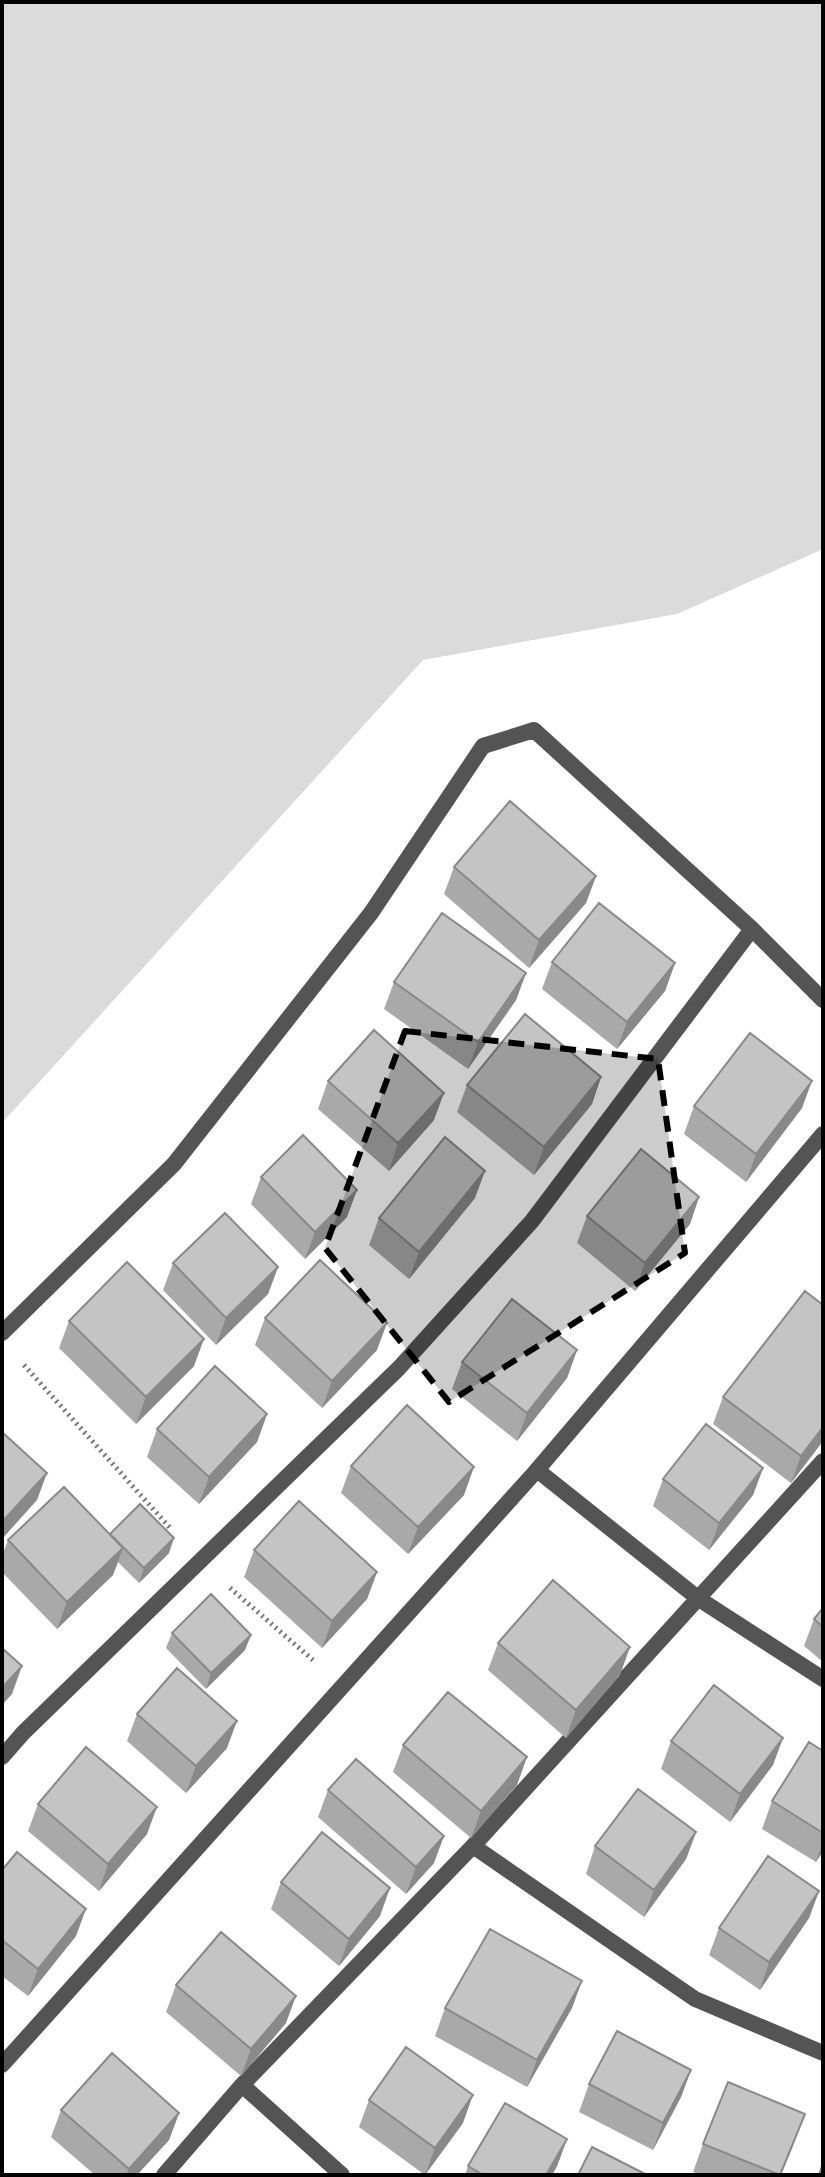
<svg xmlns="http://www.w3.org/2000/svg" width="825" height="2177" viewBox="0 0 825 2177" font-family="Helvetica,sans-serif">
	<rect width="100%" height="100%" fill="#fff"/>
	<path fill="#dbdbdb" d="M2,2h821v547l-146,65 -254,46 -421,463z"/>
	<g fill="none" stroke-linecap="round" stroke-linejoin="round">
		<path stroke="#767676" stroke-width="5" stroke-dasharray="2 4" stroke-linecap="butt" d="M24,1365l148,165
			M230,1588l83,72"/>
		<path stroke="#545454" stroke-width="16" d="M2,1333l172,-169 197,-251 112,-167 51,-16 218,199 71,71
			M537,1470l162,129 124,80
			M2,1757l21,-24 376,-365 133,-147 220,-292
			M473,1846l222,153 128,54
			M242,2085l100,90
			M164,2175l78,-90 231,-239 350,-385"/>
		<path stroke="#545454" stroke-width="16" d="M2,2065l535,-595 286,-336"/>
	</g>
	<path fill="#a9a9a9" d="M454,867l142,9 -10,27 -57,65 -85,-74z
		M552,962l123,1 -10,28 -48,58 -75,-60z
		M526,973l-10,27 -48,69 -84,-60 10,-27z
		M601,1077l-9,27 -58,71 -77,-63 10,-27z
		M328,1081l106,39 -45,51 -71,-62z
		M694,1106l108,2 -56,74 -62,-48z
		M261,1177l86,40 -42,42 -54,-55z
		M699,1197l-9,27 -55,67 -58,-48 10,-27z
		M475,1198l-66,81 -40,-34 10,-27z
		M173,1263l105,4 -10,27 -52,51 -53,-55z
		M823,1305v136l-32,42 -78,-59 10,-27z
		M265,1318l112,32 -55,58 -67,-63z
		M69,1321l125,45 -58,58 -77,-76z
		M577,1350l-10,28 -50,63 -65,-52 10,-27z
		M267,1414l-10,28 -58,62 -52,-47 10,-28z
		M351,1466l113,29 -56,59 -67,-61z
		M763,1468l-10,27 -44,55 -56,-44 10,-27z
		M110,1534l59,19 -30,30 -21,-21 -5,13 -56,54 -55,-57v-16l6,-16z
		M254,1550l123,22 -10,27 -45,49 -78,-71z
		M823,1608v54l-19,-16 10,-27z
		M172,1633l73,17 -39,39 -40,-41z
		M498,1643l122,32 -54,63 -78,-68z
		M137,1714l90,34 -41,45 -59,-52z
		M671,1741l102,24 -43,57 -69,-53z
		M403,1745l114,40 -46,53 -78,-66z
		M823,1751v100l-7,11 -54,-33 10,-28z
		M328,1790l106,73 -28,31 -88,-77z
		M38,1804l109,30 -48,57 -71,-60z
		M696,1832l-10,27 -42,58 -58,-43 9,-28z
		M2,1870l74,66 -48,60 -26,-20z
		M281,1882l99,34 -41,50 -68,-57z
		M819,1891l-10,27 -49,72 -51,-35 10,-27z
		M176,1985l110,38 -45,53 -75,-64z
		M445,2008h127l-45,79 -92,-51z
		M691,2070l-10,27 -28,53 -74,-38 10,-28z
		M369,2100l94,23 -38,52 -66,-48z
		M61,2110l118,3 -10,27 -32,35h-42l-44,-38z
		M567,2139l-10,27 -5,9h-87l3,-9z
		M795,2141l-14,34h-80l-8,-3 10,-28z"/>
	<path fill="#898989" d="M596,876l-10,27 -57,65 10,-28z
		M675,963l-10,28 -48,58 10,-27z
		M526,973l-10,27 -48,69 10,-27z
		M601,1077l-9,27 -58,71 10,-28z
		M812,1081l-10,27 -56,74 10,-28z
		M444,1093l-10,27 -45,51 9,-28z
		M485,1171l-10,27 -66,81 10,-27z
		M357,1190l-10,27 -42,42 10,-27z
		M699,1197l-9,27 -55,67 10,-28z
		M278,1267l-10,27 -52,51 10,-27z
		M387,1323l-10,27 -55,58 10,-27z
		M204,1339l-10,27 -58,58 10,-27z
		M577,1350l-10,28 -50,63 10,-28z
		M267,1414l-10,28 -58,62 10,-27z
		M823,1427v14l-32,42 10,-27z
		M474,1467l-10,28 -56,59 10,-27z
		M763,1468l-10,27 -44,55 10,-27z
		M47,1473l-10,27 -35,39v-17z
		M174,1538l-5,15 -30,30 5,-15z
		M123,1548l-10,27 -56,54 10,-27z
		M377,1572l-10,27 -45,49 10,-27z
		M251,1635l-6,15 -39,39 5,-16z
		M630,1647l-10,28 -54,63 10,-28z
		M22,1666l-10,28 -10,11v-17z
		M237,1721l-10,27 -41,45 10,-27z
		M783,1738l-10,27 -43,57 10,-28z
		M527,1757l-10,28 -46,53 10,-27z
		M157,1807l-10,27 -48,57 9,-27z
		M696,1832l-10,27 -42,58 10,-27z
		M444,1836l-10,27 -28,31 10,-27z
		M823,1842v9l-7,11z
		M390,1888l-10,28 -41,50 10,-27z
		M819,1891l-10,27 -49,72 9,-28z
		M86,1909l-10,27 -48,60 10,-27z
		M582,1981l-10,27 -45,79 10,-27z
		M296,1996l-10,27 -45,53 10,-27z
		M691,2070l-10,27 -28,53 10,-27z
		M473,2095l-10,28 -38,52 10,-27z
		M179,2113l-10,27 -32,35h-11l3,-6z
		M567,2139l-10,27 -5,9h-6z"/>
	<path fill="#c4c4c4" stroke="#898989" stroke-width="2" d="M510,801l86,75 -57,64 -85,-73z
		M599,903l76,60 -48,59 -75,-60z
		M442,913l84,60 -48,69 -84,-60z
		M525,1014l76,63 -57,70 -77,-62z
		M374,1030l70,63 -46,50 -70,-62z
		M750,1033l62,48 -56,73 -62,-48z
		M303,1135l54,55 -42,42 -54,-55z
		M445,1137l40,34 -66,81 -40,-34z
		M641,1149l58,48 -54,66 -58,-47z
		M225,1213l53,54 -52,51 -53,-55z
		M320,1260l67,63 -55,58 -67,-63z
		M127,1262l77,77 -58,58 -77,-76z
		M805,1291l18,14v122l-22,29 -78,-59z
		M512,1299l65,51 -50,63 -65,-51z
		M215,1366l52,48 -58,63 -52,-48z
		M407,1405l67,62 -56,60 -67,-61z
		M706,1424l57,44 -44,55 -56,-44z
		M2,1432l45,41 -45,49z
		M64,1487l59,61 -56,54 -59,-62z
		M299,1501l78,71 -45,49 -78,-71z
		M140,1504l34,34 -30,30 -34,-34z
		M553,1580l77,67 -54,63 -78,-67z
		M211,1594l40,41 -40,38 -39,-40z
		M823,1608v19l-9,-8z
		M2,1648l20,18 -20,22z
		M177,1668l60,53 -41,45 -59,-52z
		M714,1685l69,53 -43,56 -69,-53z
		M448,1692l79,65 -46,54 -78,-66z
		M809,1742l14,9v82l-51,-32z
		M86,1747l71,60 -49,57 -70,-60z
		M356,1759l88,77 -28,31 -88,-77z
		M638,1789l58,43 -42,58 -59,-44z
		M322,1832l68,56 -41,51 -68,-57z
		M17,1852l69,57 -48,60 -36,-29v-70z
		M768,1856l51,35 -50,71 -50,-34z
		M490,1929l92,52 -45,79 -92,-52z
		M221,1932l75,64 -45,53 -75,-64z
		M617,2031l74,39 -28,53 -74,-39z
		M406,2047l67,48 -38,53 -66,-48z
		M112,2053l67,60 -50,56 -68,-59z
		M728,2082l77,32 -25,61 -77,-31z
		M505,2103l62,36 -21,36h-63l-15,-9z
		M592,2147l55,28h-69z
		M823,2163v12h-4z"/>
	<path fill="#000" fill-opacity="0.2" stroke="#000" stroke-width="6" stroke-dasharray="16 10" stroke-linejoin="round" d="M405,1031l253,28 27,194 -236,149 -124,-154z"/>
	<rect width="825" height="2177" fill="none" stroke="#000000" stroke-width="8"/>
</svg>
